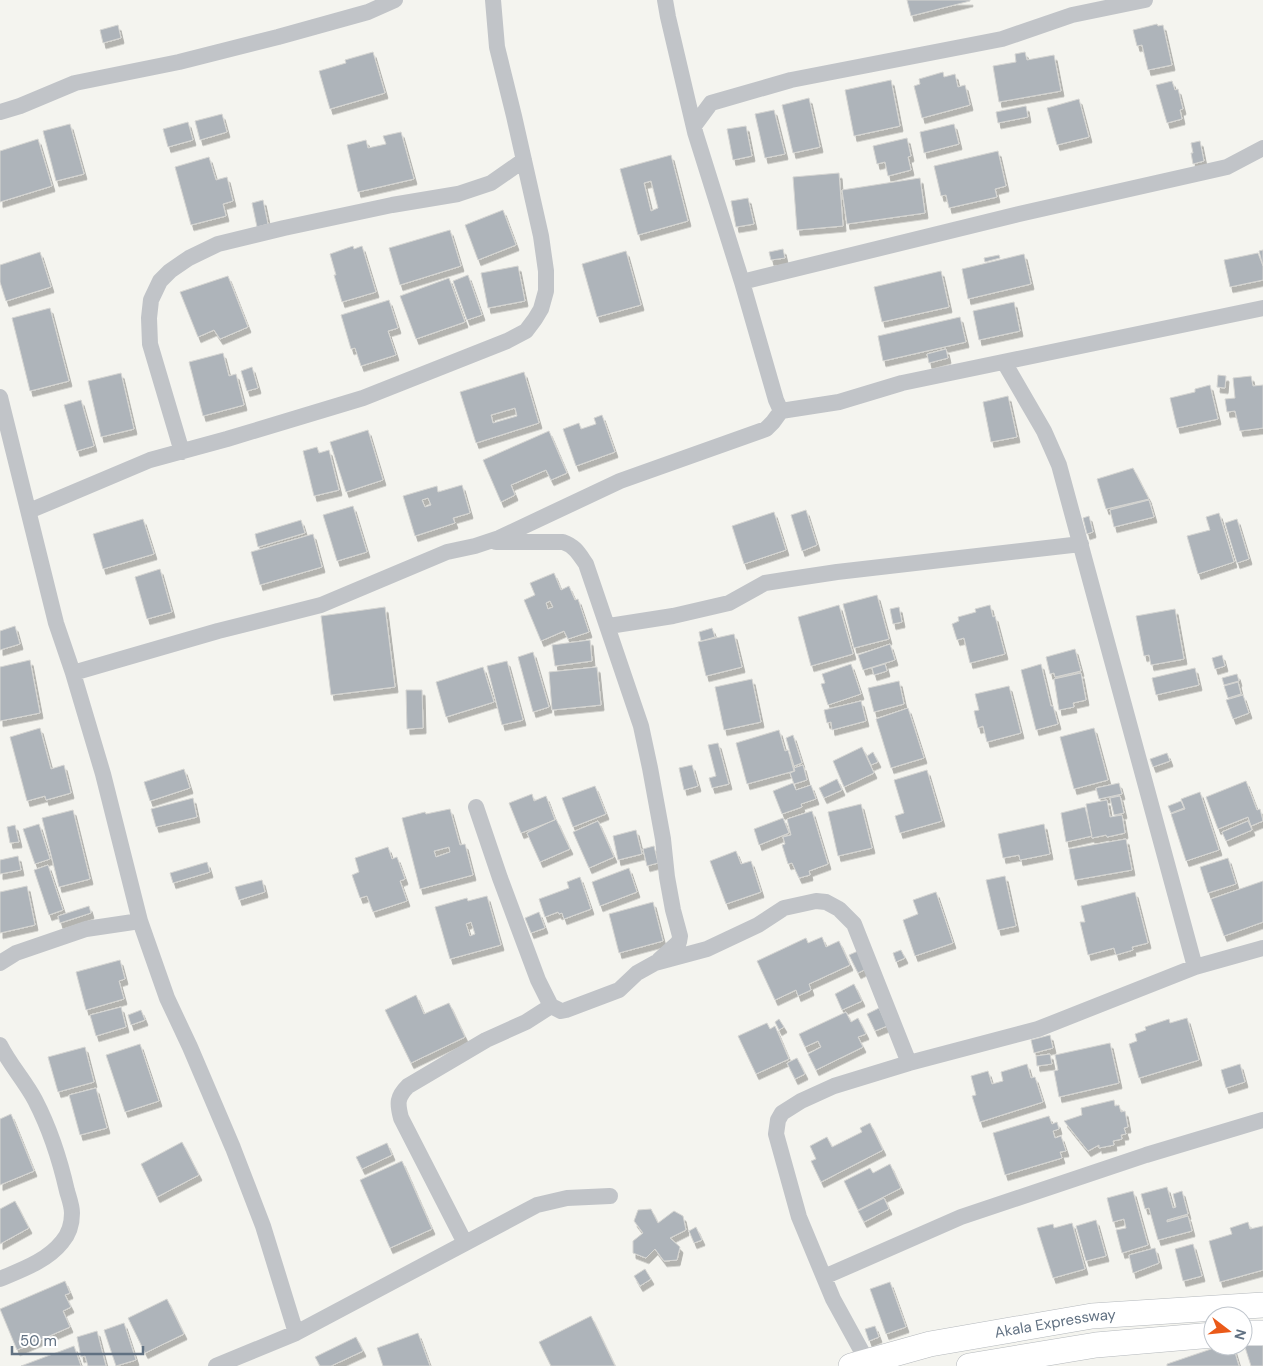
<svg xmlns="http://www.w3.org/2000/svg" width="1263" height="1366" viewBox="0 0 1263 1366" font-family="'DM Sans',sans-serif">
	<defs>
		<filter id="shadow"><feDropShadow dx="3" dy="5.5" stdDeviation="0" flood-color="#0004"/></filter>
	</defs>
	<rect width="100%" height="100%" fill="#f4f4ef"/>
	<path fill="#aeb4ba" stroke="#d5d5d2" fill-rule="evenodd" filter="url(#shadow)" d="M907,0h63v1l-59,15z
		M1157,24l1,2 5,-1 9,40 -24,5 -6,-25 -5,1 -4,-16z
		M118,25l3,13 -18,5 -3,-13z
		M373,52l12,41 -55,16 -11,-38 27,-8 -1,-3z
		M1025,52l2,8 27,-5 7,36 -62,11 -6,-36 23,-4 -1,-8z
		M943,72l1,5 11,-3 3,13 7,-2 5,20 -48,13 -8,-32 6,-2 -1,-5z
		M891,80l9,46 -46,10 -9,-46z
		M1172,81l3,9 3,-1 5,20 -3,1 2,9 -15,4 -11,-38z
		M809,98l11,49 -27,6 -11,-48z
		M1079,99l10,38 -32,8 -10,-37z
		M1026,106l2,11 -30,6 -2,-11z
		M774,110l11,44 -20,4 -10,-44z
		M222,114l5,18 -27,8 -5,-19z
		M188,122l5,18 -25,7 -5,-18z
		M70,124l14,50 -28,7 -13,-50z
		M954,124l5,20 -35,9 -4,-21z
		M746,126l6,30 -19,4 -6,-31z
		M401,132l13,47 -56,13 -11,-47 19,-5 2,8 18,-4 -3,-8z
		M907,138l4,18 -3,1 3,13 -23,6 -3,-14 -8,2 -4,-18z
		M38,139l14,47 -52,16v-51z
		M1200,141l4,20 -11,3 -2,-11h2l-2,-10z
		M998,151l8,35 -11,3 2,8 -48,11 -3,-13 -5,1 -7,-30z
		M671,155l17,66 -50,14 -18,-66zM651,181l7,27 -7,3 -7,-28z
		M209,157l7,23 11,-3 6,24 -10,3 3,12 -35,9 -16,-58z
		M839,173l4,53 -46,4 -4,-53z
		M920,178l5,35 -78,11 -5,-34z
		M748,198l6,26 -18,3 -5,-26z
		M263,200l5,24 -11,3 -5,-24z
		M503,210l13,35 -38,15 -13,-35z
		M450,230l11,36 -61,19 -11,-37z
		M353,246l1,3 8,-3 14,46 -34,10 -8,-27h2l-6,-21z
		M783,249l2,9 -14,2 -2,-8z
		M1263,250v16l-4,-15z
		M626,251l15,54 -44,12 -15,-53z
		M40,252l11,35 -45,14 -6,-19v-17z
		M1258,253l5,13v14l-33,7 -6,-27z
		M1024,254l7,30 -63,15 -6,-30z
		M999,255l1,3 -15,4 -1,-4z
		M518,266l7,35 -37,7 -7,-35z
		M941,271l8,36 -67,15 -8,-35z
		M468,275l14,40 -15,5 -14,-39z
		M228,276l20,51 -28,12 -6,-9 -16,7 -18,-45z
		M449,278l16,44 -49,17 -16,-43z
		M389,300l9,28 -10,3 8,24 -35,11 -6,-18 -4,1 -10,-34z
		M1014,302l6,29 -41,9 -6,-29z
		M50,308l19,73 -39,10 -18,-73z
		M960,317l6,25 -83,19 -5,-25z
		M946,349l2,9 -19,5 -2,-9z
		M223,353l6,23 7,-2 8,31 -41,11 -14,-54z
		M252,367l6,21 -11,3 -6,-20z
		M524,372l15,51 -63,20 -16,-51zM515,408l2,8 -24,7 -2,-8z
		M121,373l13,56 -33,8 -13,-56z
		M1218,375l8,1 -1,12 -8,-1z
		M1251,376l2,10 10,-1v43l-23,3 -5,-20 -8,1 -2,-13 10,-1 -2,-20z
		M1210,385l8,34 -41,9 -7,-30 25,-6v-3z
		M1008,396l9,41 -26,5 -8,-40z
		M81,400l13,46 -17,5 -13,-46z
		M602,415l13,37 -39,14 -13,-37 16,-6 2,6 15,-5 -2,-6z
		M368,430l15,50 -37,12 -16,-50z
		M549,431l18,42 -16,7 -5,-10 -35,15 4,10 -14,7 -18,-42z
		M317,447l2,6 10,-3 10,40 -25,6 -11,-45z
		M1133,468l16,31 -43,10 -9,-30z
		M462,485l8,28 -17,5 2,5 -40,13 -12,-40 34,-10 1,6zM428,498l3,7 -6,2 -3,-7z
		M1149,500l5,17 -40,10 -4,-17z
		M353,506l14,46 -30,9 -14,-46z
		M806,510l11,35 -15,6 -11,-36z
		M774,512l12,38 -42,14 -12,-38z
		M1219,513l15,49 -36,12 -11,-38 23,-6 -4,-13z
		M1089,516l4,16 -6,2 -4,-16z
		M143,519l11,35 -51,15 -10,-35z
		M1237,519l12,40 -12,4 -12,-40z
		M301,520l4,13 -47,14 -3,-13z
		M313,534l9,33 -62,18 -9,-33z
		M160,569l12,43 -25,7 -12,-42z
		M554,573l7,17 8,-4 6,14 3,-1 11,33 -21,7 -4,-8 -23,10 -17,-41 11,-5 -5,-12zM550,601l3,6 -5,2 -2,-6z
		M877,595l12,44 -35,9 -11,-44z
		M839,605l14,49 -42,12 -13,-49z
		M990,605l3,12 2,-1 10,38 -35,9 -6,-25 -7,2 -5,-16 7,-3 -1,-4 18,-5 -1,-3z
		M385,607l10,80 -64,8 -10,-79z
		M899,607l3,15 -9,2 -3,-15z
		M1175,609l9,50 -33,6 -2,-10 -5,1 -8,-40z
		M15,626l5,18 -20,6v-19z
		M712,628l3,9 -14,4 -2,-9z
		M734,634l8,33 -36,9 -8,-34z
		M590,640l2,21 -37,5 -3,-21z
		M890,644l5,16 -32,10 -5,-15z
		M1075,649l6,22 -26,6 -1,-4 -4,1 -4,-17z
		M533,652l16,55 -16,5 -15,-55z
		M1222,655l3,11 -10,3 -3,-11z
		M30,660l10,53 -40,8v-54z
		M507,661l16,59 -21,5 -15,-59z
		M851,664l10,30 -33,11 -7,-21 4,-1 -3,-9z
		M885,664l2,7 -13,4 -2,-7z
		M1041,664l10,42h2l5,18 -22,6 -15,-60z
		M483,667l11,35 -48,15 -10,-35z
		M597,667l4,38 -49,5 -3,-38z
		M1195,668l4,17 -43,10 -4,-17z
		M1081,673l5,27 -13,3 1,4 -15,3 -5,-31z
		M1237,674l2,7 -15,4 -2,-7z
		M752,679l9,43 -37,8 -9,-43z
		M899,681l5,23 -30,8 -6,-24z
		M1238,682l3,12 -13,4 -4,-12z
		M1009,686l12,47 -34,9 -4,-16 -5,2 -4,-17 5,-1 -4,-16z
		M406,690h16l1,38 -16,1z
		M1243,695l6,18 -16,6 -7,-19z
		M861,701l5,20 -34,9 -1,-8 -4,1 -3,-13z
		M908,708l16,50 -33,10 -15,-49z
		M40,728l11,41 13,-4 7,28 -25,7 -1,-4 -18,5 -17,-64z
		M1094,728l14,52 -34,9 -14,-52z
		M779,730l6,21 3,-1 6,21 -47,13 -11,-41z
		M793,735l9,28 -8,3 -8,-28z
		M718,743l11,41 -17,4 -3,-10 7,-2 -8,-31z
		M862,747l12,26 -30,14 -11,-26z
		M873,752l5,10 -7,3 -4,-9z
		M1167,753l3,8 -17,6 -3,-8z
		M692,765l6,21 -14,4 -5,-22z
		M803,765l4,15 -13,4 -4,-11 5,-2 -1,-3z
		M184,769l6,19 -40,13 -6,-19z
		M927,770l15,51 -42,12 -5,-17 9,-3 -10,-33z
		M837,779l5,11 -18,8 -5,-10z
		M1246,781l11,29 3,-1 3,12 -12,5 -3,-9 -30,12 -12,-32z
		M793,783l3,7 15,-5 5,14 -15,5 1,3 -20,7 -9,-23z
		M1119,783l3,11 -23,5 -3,-11z
		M595,786l11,28 -33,13 -11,-29z
		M1200,792l19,58 -33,11 -15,-47 14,-5 -4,-10z
		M532,794l2,7 12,-5 9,24 -34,13 -12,-30z
		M1120,796l4,17 -10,2 -4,-17z
		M193,798l4,19 -41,10 -5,-18z
		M1107,800l3,17 12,-2 3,18 -18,4 -1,-2 -14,3 -6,-34z
		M1181,801l3,7 -13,5 -3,-7z
		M861,804l11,44 -34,8 -10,-44z
		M1085,807l7,29 -26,6 -5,-29z
		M450,809l10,36 5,-1 8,31 -53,14 -18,-71 23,-6 1,2zM449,847l1,5 -14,5 -2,-6z
		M73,810l17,69 -31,8 -17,-69z
		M812,811l16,53 -19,7 1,4 -11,3 -7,-15 -4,1 -6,-19 3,-1 -2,-7 8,-2 -4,-16z
		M783,818l6,15 -30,12 -5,-16z
		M556,819l14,30 -30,13 -13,-29z
		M598,821l16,36 -25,11 -16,-36z
		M1248,821l4,9 -26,11 -4,-9z
		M39,824l11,35 -15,5 -12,-35z
		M1044,824l6,30 -30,6 -1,-5 -16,3 -5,-24z
		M15,825l4,17 -9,1 -3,-16z
		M636,830l6,24 -24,6 -5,-24z
		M1126,839l6,31 -57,10 -6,-31z
		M654,846l4,17 -11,3 -4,-17z
		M388,847l4,12 5,-2 8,22 -5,2 7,20 -34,11 -6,-16 -7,2 -8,-23 7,-3 -4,-14z
		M736,851l5,13 10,-3 10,31 -35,12 -16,-43z
		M18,856l3,14 -21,4v-14z
		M1228,858l8,26 -28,9 -8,-26z
		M207,862l3,10 -37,11 -3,-10z
		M48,865l15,45 -14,5 -15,-45z
		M629,868l8,24 -37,14 -8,-24z
		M1005,876l11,50 -18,4 -12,-50z
		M580,877l11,32 -27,10 -2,-6 -3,1 -1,-2 -13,5 -6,-18 30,-11 -2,-6z
		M262,880l3,12 -26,8 -4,-13z
		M1263,881v41l-39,14 -13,-37z
		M27,886l8,39 -35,8v-41z
		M936,892l17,51 -38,13 -12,-36 15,-6 -5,-14z
		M1135,892l13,51 -16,4 1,3 -17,5 -2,-7 -26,7 -8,-33h5l-4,-16z
		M487,896l14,49 -51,14 -15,-52 32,-9 1,3zM471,922l4,12 -5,2 -4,-12z
		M653,902l10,39 -44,12 -10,-39z
		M89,906l2,7 -31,10 -2,-7z
		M539,912l6,16 -14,5 -6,-15z
		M822,937l4,10 13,-6 11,24 -41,19 2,6 -13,6 -2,-6 -21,10 -18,-39 49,-23 2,5z
		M901,950l4,8 -9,4 -3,-9z
		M858,951l8,18 -8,4 -9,-18z
		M120,960l5,19 -6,2 5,18 -38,11 -10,-38z
		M854,984l8,17 -20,9 -7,-16z
		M416,995l8,19 25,-11 16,34 -54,26 -26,-53z
		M121,1007l5,20 -30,9 -6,-21z
		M879,1008l8,18 -12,5 -8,-17z
		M141,1010l4,10 -14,5 -3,-10z
		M846,1012l5,10 7,-4 8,16 -8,3 5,10 -47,23 -8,-16 13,-7 -3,-6 -13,6 -6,-13z
		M1187,1018l12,42 -60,18 -10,-34 8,-3 -2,-7 11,-4 -1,-3 24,-8 1,4z
		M779,1019l5,8 -5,3 -4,-8z
		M767,1023l3,6 5,-3 14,33 -33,15 -18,-38z
		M1050,1035l3,13 -19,5 -3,-13z
		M1110,1043l9,40 -60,14 -5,-26 4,-1 -3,-15z
		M140,1044l19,57 -34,11 -19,-57z
		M85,1047l9,35 -36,10 -10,-35z
		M1050,1054l2,10 -15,2 -1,-10z
		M797,1058l8,16 -10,5 -8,-16z
		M1027,1064l4,14 4,-1 8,25 -63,20 -8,-26 4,-1 -5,-19 17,-5 4,13 11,-3 -2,-9z
		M1240,1064l5,18 -19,6 -5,-18z
		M96,1088l11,40 -27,7 -11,-40z
		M1114,1100l1,6 4,-1 2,7 4,-1 3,16 -4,1 2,6 -5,1 1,4 -9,2 1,4 -15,3v-3l-11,6 -24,-30 18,-6 -1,-7z
		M11,1114l23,57 -34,14v-66z
		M1049,1116l3,8 5,-2 2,7 -6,2 2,7 6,-2 5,15 -6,1 2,6 -57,17 -12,-42z
		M870,1123l13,27 -62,32 -10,-21 5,-2 -6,-13 17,-9 5,10 30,-15 -2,-4z
		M182,1142l17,33 -42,22 -16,-33z
		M387,1143l5,12 -30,14 -6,-12z
		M402,1161l30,68 -42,19 -30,-68z
		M890,1164l11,24 -43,22 -14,-29 26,-13 3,5z
		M1167,1187l6,21 3,-1 -3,-13 9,-3 6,23 -21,6v2l21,-6 4,15 -34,9 -9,-32 -4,1 -4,-15z
		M1133,1191l15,54 -26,8 -6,-23 10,-2 -2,-9 -11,3 -6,-24z
		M884,1198l5,11 -25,13 -6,-11z
		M15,1201l14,27 -29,16v-35z
		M651,1209l7,14 16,-12 9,5 3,14 -16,8 10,9 -3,13 -13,1 -9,-12 -9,9 -13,-5v-12l10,-8 -9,-12 4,-11z
		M1096,1220l10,36 -20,5 -10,-35z
		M1248,1222l2,7 13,-3v44l-43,12 -11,-41 23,-7 -2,-6z
		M1072,1223l13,46 -32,9 -16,-50 16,-4 1,4z
		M696,1227l6,13 -8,3 -5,-12z
		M1193,1244l9,32 -19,5 -8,-32z
		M1155,1248l4,15 -26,10 -4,-18z
		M645,1269l6,10 -11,7 -6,-10z
		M65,1281l5,12 -5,2 6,12 -8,4 7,16 -53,23 -17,-41z
		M890,1282l16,45 -20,7 -16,-45z
		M167,1299l17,35 -39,19 -17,-35z
		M591,1316l24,50h-64l-12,-24z
		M124,1323l12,37 -20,6 -12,-36z
		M875,1326l4,11 -10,4 -4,-12z
		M97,1331l9,35h-18l-3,-10 -4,1 -4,-20z
		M418,1333l12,33h-47l-6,-18z
		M356,1337l7,14 -32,15h-11l-5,-9z
		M1263,1338v28h-12l-7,-22z
		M74,1346l7,20h-60z
		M1220,1346h13l6,20h-72v-2z"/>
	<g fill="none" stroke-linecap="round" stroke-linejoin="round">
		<defs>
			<g id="primary">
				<path d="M1243,1333h20"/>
				<path id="s1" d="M851,1366l79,-22 162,-28 171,-11"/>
				<path d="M969,1366l127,-21 117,-10"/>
			</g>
		</defs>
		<use href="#primary" stroke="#b4b8bc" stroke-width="26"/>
		<path stroke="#c1c4c8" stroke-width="16" d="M665,0l3,17 27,115 47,150 34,118 5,11
			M0,112l20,-6 55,-23 104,-21 99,-25 90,-25 27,-12
			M694,126l17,-23 80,-23 211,-41 70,-24 73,-15
			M742,282l277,-68 208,-47 36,-19
			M1004,362l40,69 15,34 136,502
			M0,397l56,226 17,50 30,101 37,147 27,77 23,49 43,101 30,78 33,107
			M781,411l58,-9 63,-19 361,-75
			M182,452l-32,-108 -1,-26 2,-18 9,-19 10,-10 19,-13 29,-14 66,-16 108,-23 66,-11 33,-11 33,-23
			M29,511l121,-51 77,-21 136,-41 144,-57 19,-10 9,-12 6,-10 5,-18v-20l-5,-35 -27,-120 -17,-69 -4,-47
			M496,542h67c12,4 16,12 23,22l55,162 9,42 13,71 4,38 6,33 7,26 -1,6 -20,18
			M609,626l64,-10 56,-13 36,-20 19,-3 53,-8 244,-28
			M73,673l145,-42 103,-26 126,-53 28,-6 24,-8 121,-57 146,-52 7,-7 8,-11
			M476,807l24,71 38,102 13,26 10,5 5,-1 53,-20 18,-17 18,-10 52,-14 51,-24 26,-17 32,-7 10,1 13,7 15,15 55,139
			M0,963l16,-10 70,-24 54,-8
			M0,1045c10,20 25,36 35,55 15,29 25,60 32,91 2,7 5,15 5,22 0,10 -3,21 -10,29 -15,19 -41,28 -62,37
			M465,1243l-64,-125c-4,-15 -4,-21 7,-32l78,-46 40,-18 25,-16
			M824,1277l137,-60 185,-62 117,-35
			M867,1361l-34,-62 -34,-82 -23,-83 2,-14 4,-7 19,-12 33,-15 75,-23 129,-34 157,-62 68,-19
			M216,1366l80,-33 241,-128 30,-7 43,-2"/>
		<use href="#primary" stroke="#fff" stroke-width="25"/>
	</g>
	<g text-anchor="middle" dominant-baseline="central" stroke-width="5" stroke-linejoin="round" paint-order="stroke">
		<g font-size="15" fill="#617182" stroke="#fff">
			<text stroke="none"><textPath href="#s1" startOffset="209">Akala Expressway</textPath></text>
		</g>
	</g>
	<g transform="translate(1228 1331) rotate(106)"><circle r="24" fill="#ffffff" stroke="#c0c6cd"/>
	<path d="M0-4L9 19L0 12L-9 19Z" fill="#ea5a19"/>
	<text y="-8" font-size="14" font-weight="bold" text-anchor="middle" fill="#617182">N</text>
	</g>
	<path d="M12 1346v8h131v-8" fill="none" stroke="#617182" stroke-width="2.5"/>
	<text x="20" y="1346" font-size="15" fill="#617182" stroke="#ffffff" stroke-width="4" paint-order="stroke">50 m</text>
</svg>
